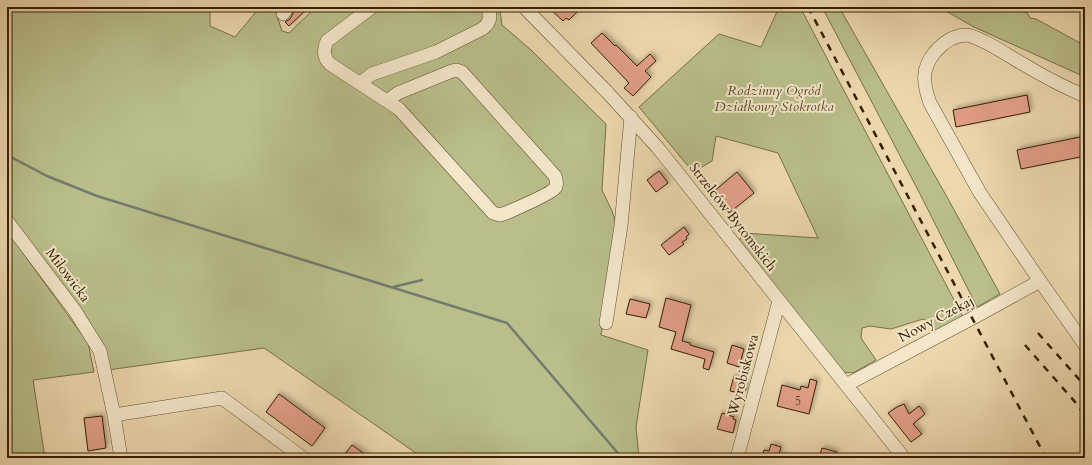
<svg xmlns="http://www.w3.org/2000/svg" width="1092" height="465" viewBox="0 0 1092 465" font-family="Cardo,serif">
	<defs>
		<filter id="shadow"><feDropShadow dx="2.5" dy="-2.5" stdDeviation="2" flood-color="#0004"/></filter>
	</defs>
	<rect width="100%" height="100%" fill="#edd8ae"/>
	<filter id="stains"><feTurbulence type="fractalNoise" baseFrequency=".005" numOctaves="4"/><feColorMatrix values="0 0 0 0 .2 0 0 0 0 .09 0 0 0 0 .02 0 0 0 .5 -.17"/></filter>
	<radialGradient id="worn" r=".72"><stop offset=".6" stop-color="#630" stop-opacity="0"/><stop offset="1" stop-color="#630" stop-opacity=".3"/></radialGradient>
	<path fill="#b9be8a" stroke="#776f46" d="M7,7h203v19l25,11 25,-30h14l8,24 7,2 27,-26h181l3,3 2,15 29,25 75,74 -4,66 10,21 6,18 -17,106 47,15 -12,77 3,31h-216l-159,-110 -156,22 -17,-45 -84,-115z
		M779,7h21l163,310 -31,15 -3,-10 -6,-3 -32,10 -21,-3 -8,2 -1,10 15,22 -23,13 -10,-1 -104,-131 4,-8 75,5 -40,-85 -62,-17 -4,25 -19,11 -54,-65 80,-73 42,13z
		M822,7h17l108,190 53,97 -23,13 -58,-115z
		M939,7h76l13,7 2,4 6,1 48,26 1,2v30l-111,-50z
		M7,231l81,112 6,29 -61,8 12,78h-38z"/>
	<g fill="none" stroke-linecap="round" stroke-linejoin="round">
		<path stroke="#747b6e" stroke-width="2.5" d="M7,155l40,21 50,20 410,127 115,135
			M393,287l29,-7"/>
	</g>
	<path fill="#e29f87" stroke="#352003" filter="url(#shadow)" d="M296,7h13l-20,19 -4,-4 5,-3z
		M548,7h23l6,5 -8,8 -3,-2 -3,3z
		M602,33l13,13 1,-1 21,21 13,-12 6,7 -11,10 6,6 -18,19 -9,-8 5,-5 -38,-40z
		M1027,95l3,17 -74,15 -3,-17z
		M1085,136v20l-64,13 -4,-19z
		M659,171l9,12 -12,9 -9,-12z
		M737,172l17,21 -25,20 -16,-21z
		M684,227l5,7 -3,3 1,2 -5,3 2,2 -15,11 -8,-10z
		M666,298l25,7 -9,36 8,2v2l24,7 -5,18 -6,-2 2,-9 -34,-10 5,-17 -17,-5z
		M630,299l20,5 -4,14 -20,-4z
		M732,345l12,4 -5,18 -12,-4z
		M734,376l11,3 1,9 -2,6 -14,-3z
		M810,379l7,2 -8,33 -32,-8 5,-21 18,5 1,-4 7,2z
		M279,394l46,34 -13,18 -46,-34z
		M904,404l5,10 10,-8 6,8 -12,10 9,10 -11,8 -23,-29 9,-6z
		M722,413l12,4 -1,2 3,1 -3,13 -16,-4z
		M102,416l4,32 -18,3 -4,-33z
		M771,444l10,3 -2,7 8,2v2h-25l2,-8 5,1z
		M352,445l18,13h-28z
		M822,448l15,4 -2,6h-16z"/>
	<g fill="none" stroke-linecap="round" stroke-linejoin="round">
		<defs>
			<path id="minor" d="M372,7l-45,34c-4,9 -4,16 3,23l69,45 94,104 7,2 6,-2c9,-4 45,-19 49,-25 3,-3 1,-9 0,-12l-93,-104 -6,-2 -4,1 -54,22 -11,8
				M524,7l84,86 50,55 246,310
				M283,14l5,-7
				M360,83l12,-9 64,-22 46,-23c8,-6 10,-13 5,-22
				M1085,96c-21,-9 -42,-20 -62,-32 -13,-7 -43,-28 -57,-29 -12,0 -23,8 -31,17 -14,17 -12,31 -5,51l50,90 60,88 45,64
				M7,221l68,90 25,40 14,64 7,43
				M606,323l15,-97 10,-109
				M846,385l136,-72 58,-32
				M114,415l108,-17 81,60
				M737,458l42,-157"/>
		</defs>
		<use href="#minor" stroke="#634e2e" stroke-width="14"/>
		<use href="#minor" stroke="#f3e6ca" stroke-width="13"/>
		<path stroke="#352003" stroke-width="2.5" stroke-dasharray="7 7" stroke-linecap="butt" d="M808,7l238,451
			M1038,333l47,53
			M1025,345l51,58 9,13"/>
	</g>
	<g text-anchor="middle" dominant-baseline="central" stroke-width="4" stroke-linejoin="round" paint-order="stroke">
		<g font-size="12" fill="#604024">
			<text x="798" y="401">5</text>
		</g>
		<g font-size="14" font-style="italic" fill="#564825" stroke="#f3e6ca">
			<text x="774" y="90">Rodzinny Ogród<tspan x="774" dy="16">Działkowy Stokrotka</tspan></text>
		</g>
		<g font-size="14" fill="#352003" stroke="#f3e6ca">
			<text transform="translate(733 217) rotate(52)">Strzelców Bytomskich</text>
			<text transform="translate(68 275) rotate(53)">Milowicka</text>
			<text transform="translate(936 319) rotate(-28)">Nowy Czekaj</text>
			<text transform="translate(743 375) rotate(-75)">Wyrobiskowa</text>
		</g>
	</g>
	<rect width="1092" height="465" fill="none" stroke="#edd8ae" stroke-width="24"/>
	<rect x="8" y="8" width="1076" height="449" fill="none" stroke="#352003" stroke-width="2"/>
	<rect x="12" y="12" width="1068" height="441" fill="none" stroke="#352003"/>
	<rect width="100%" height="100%" filter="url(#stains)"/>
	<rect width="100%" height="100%" fill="url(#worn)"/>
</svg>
